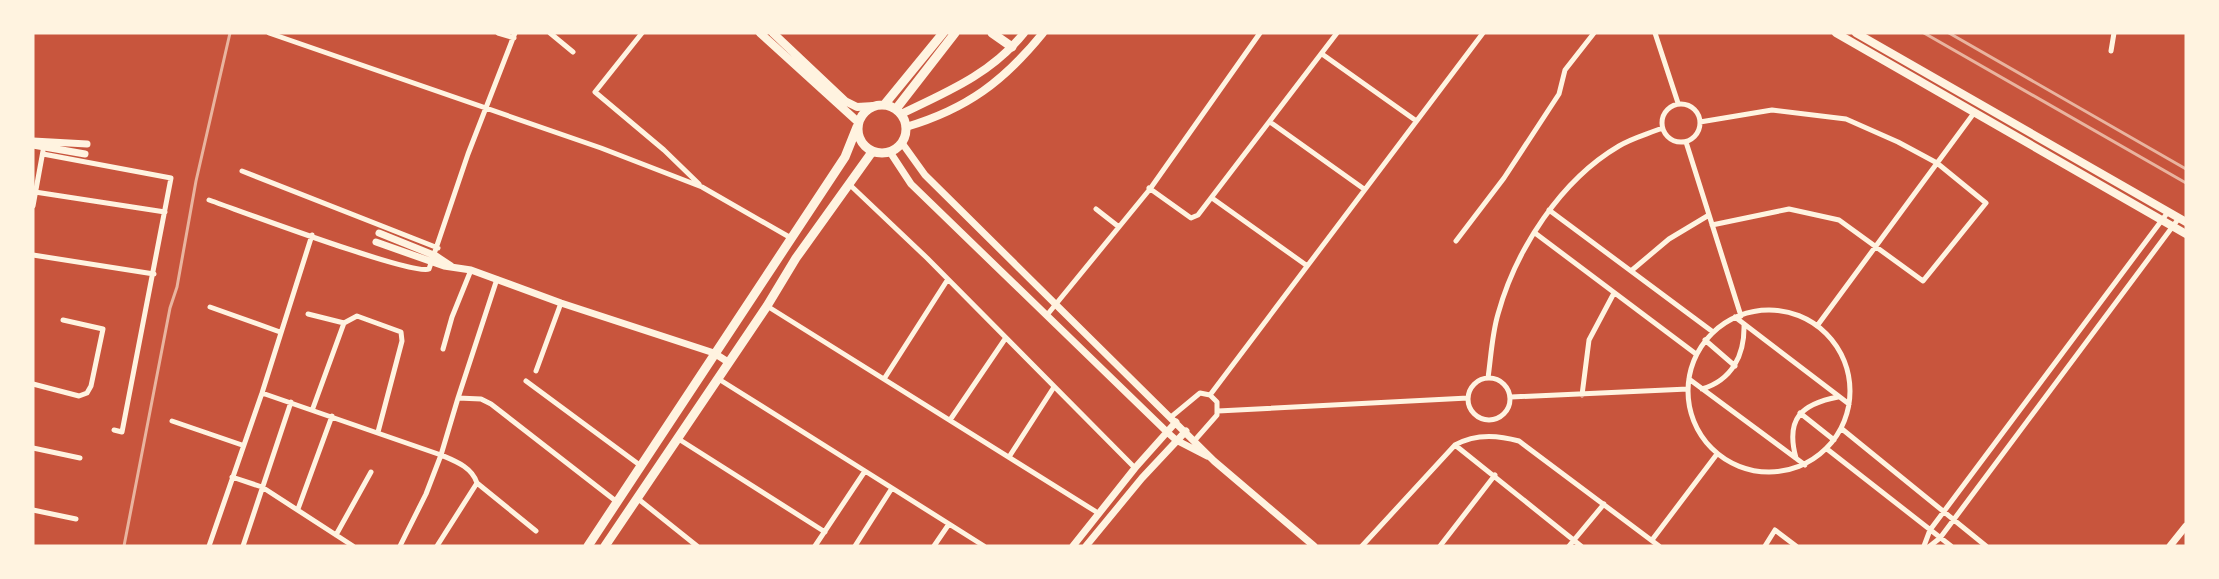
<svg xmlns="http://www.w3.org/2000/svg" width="2219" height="579" viewBox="0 0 2219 579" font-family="Montserrat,sans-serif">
	<rect width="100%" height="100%" fill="#c8553d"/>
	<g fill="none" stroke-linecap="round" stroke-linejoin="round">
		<path stroke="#fff3e0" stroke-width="5" d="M269,33l332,115 101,39 89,51
			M498,33l16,5
			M550,33l23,19
			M642,33l-47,59 69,58 35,34
			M1655,33l23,70
			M2111,51l3,-18
			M1322,54l93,66
			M1662 123a19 19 0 1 1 38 0a19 19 0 1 1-38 0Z
			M1270,122l94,67
			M1700,122l72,-12 74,9 52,23 39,21 49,40 -63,78 -84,-61 -50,-11 -77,16
			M1686,142l55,174
			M43,154l128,24 -49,254 -8,-2
			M242,171l196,77
			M849,184l78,74 208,210
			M1149,188l42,30 7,-3 139,-182
			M35,192l130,20
			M1212,198l94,67
			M209,200c29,10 203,76 220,69l39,-115 47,-121
			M33,206l10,-55
			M1096,209l23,18
			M1549,210l164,122
			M1535,233l161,121
			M1456,241l48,-63 55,-84 6,-24 29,-37
			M33,255l121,19
			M1631,271l38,-32 40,-24
			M767,306l331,207
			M210,307l70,25
			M1688 391a81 81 0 1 1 162 0a81 81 0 1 1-162 0Z
			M308,314l36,9 13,-7 44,16 1,9 -24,91
			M1047,315l103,-126 110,-156
			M1735,317l114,87
			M1817,326l157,-213
			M1705,340l30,26
			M443,349l9,-32 19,-47
			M536,371l25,-68
			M1468 399a21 21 0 1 1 42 0a21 21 0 1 1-42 0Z
			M717,378l148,93 -50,75
			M1488,378c3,-21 4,-44 10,-64 18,-65 63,-134 121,-168 13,-8 29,-12 43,-18
			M884,379l64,-100
			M1689,379l116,86
			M526,381l115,85
			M33,384l46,12 8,-3 4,-7 12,-57 -40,-9
			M1702,389c30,-9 43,-34 42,-65
			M262,393l179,62 -15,39 -26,52
			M1210,395l273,-362
			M1582,395l7,-55 25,-47
			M1511,397l177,-8
			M458,398l39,-119
			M313,408l31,-85
			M1218,411l250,-13
			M1800,413l34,27
			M1171,417l29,-24 10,2 7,7v13l-22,25
			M950,420l55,-81
			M172,421l70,24
			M1842,429l144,117
			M677,438l148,94
			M1455,445l126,101
			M33,448l47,10
			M1827,449l124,97
			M1009,457l45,-70
			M1796,458c-11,-40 6,-54 42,-61
			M865,471l119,75
			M232,477l30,10 91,59
			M477,483l59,48
			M637,498l60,48
			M298,509l34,-93
			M33,510l43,9
			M336,535l35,-63
			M1652,540l65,-86
			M209,546l53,-153 50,-158
			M243,546l48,-144
			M437,546l40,-63c-5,-16 -22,-22 -36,-28l17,-57 23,1 10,5 126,98
			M855,546l37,-58
			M934,546l15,-22
			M1362,546l93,-101c19,-11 43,-10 64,-4l140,105
			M1440,546l55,-71
			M1569,546l35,-42
			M1765,546l10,-16 21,16
			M1924,546l6,-16 238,-318
			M1930,546l10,-8 239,-320"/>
		<path stroke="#fff3e0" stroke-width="7" d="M33,141l54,3
			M902,143l23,32 289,286 100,85
			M33,145l52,9
			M890,152l21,32 256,248 9,8 31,16
			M379,233l57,23 15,10
			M376,242l68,24 27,4 90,33 153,50 14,9
			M1073,546l62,-78 41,-46
			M1086,546l56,-68 44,-47
			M2170,546l16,-20"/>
		<path stroke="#fff3e0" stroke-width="8" d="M760,33l98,89
			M773,33l72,68 12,6 17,-1
			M1836,33l350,201
			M1856,33l330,189
			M901,114c46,-22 90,-40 123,-81
			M906,127c61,-18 98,-46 137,-94"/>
		<path stroke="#fff3e0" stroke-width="9" d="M992,33l20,14
			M858 129a24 24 0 1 1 48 0a24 24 0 1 1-48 0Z
			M884,105l59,-72
			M896,109l59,-76
			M588,546l257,-389 12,-30
			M605,546l162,-240 29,-48 76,-106"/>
		<path stroke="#e9b49f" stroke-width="3" d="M1924,33l262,150
			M1949,33l237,136
			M124,546l46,-238 7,-21 19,-106 34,-148"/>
	</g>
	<rect width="2219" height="579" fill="none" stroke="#fff3e0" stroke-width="69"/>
</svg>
